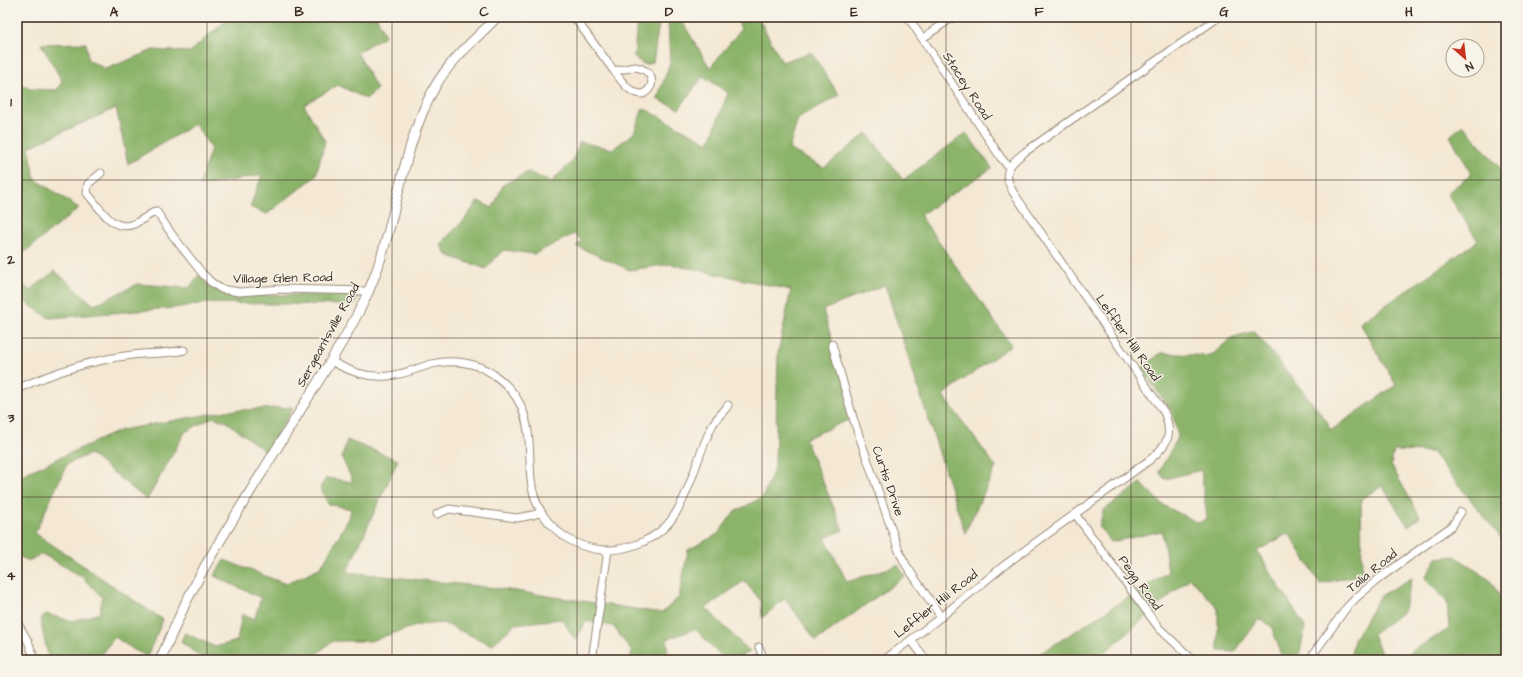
<svg xmlns="http://www.w3.org/2000/svg" width="1523" height="677" viewBox="0 0 1523 677" font-family="'Architects Daughter',sans-serif">
	<rect width="100%" height="100%" fill="#f7f3e8"/>
	<filter id="ink" filterUnits="userSpaceOnUse"><feTurbulence type="fractalNoise" baseFrequency=".025" numOctaves="2"/><feDisplacementMap in="SourceGraphic" scale="8" xChannelSelector="R" yChannelSelector="G"/><feConvolveMatrix kernelMatrix="1 2 1 2 8 2 1 2 1" color-interpolation-filters="sRGB"/></filter>
	<filter id="wash" filterUnits="userSpaceOnUse"><feTurbulence type="fractalNoise" baseFrequency=".012" numOctaves="4" result="noise"/><feDisplacementMap in="SourceGraphic" scale="16" xChannelSelector="R" yChannelSelector="G"/><feGaussianBlur stdDeviation="0.9" result="paint"/><feColorMatrix in="noise" values="0 0 0 0 0 0 0 0 0 0 0 0 0 0 0 0 0 1.4 0 .05"/><feComposite in="paint" operator="in"/></filter>
	<g filter="url(#wash)">
		<rect width="100%" height="100%" fill="#f4e8d4"/>
		<path fill="#8bb369" stroke="#636e44" d="M233,17h144l8,19 -28,16 20,37 -11,10 -28,-14 -34,20 21,36 -9,35 -49,38 -17,-7 12,-32 -63,11 12,-38 -16,-24 -67,40 -12,-56 -87,39 6,32 44,29 -62,50v-177l13,8 27,1 5,-9 -21,-37 45,-1 2,17 18,9 47,-19 37,2 39,-34z
			M637,17h23l-7,45 -8,3 -11,-8z
			M736,17h22l24,45 29,-10 28,43 -41,24 -9,30 35,19 43,-35 36,47 63,-47 26,35 -72,47 91,130 -68,50 53,72 -31,66 -80,-248 -62,25 32,107 -50,22 38,91 -18,8 22,44 51,-17 7,11 -89,65 -31,-43 -23,20 -1,-17 -17,-20 -38,27 44,44 -17,8h-8l-30,-31 -28,10 1,21h-38l2,-8 -19,-26 -27,-5 -10,20 -14,-22 -47,5 -23,21 -49,-22 -24,2 -49,16h-37l-24,19h-104l-24,-18 4,-9 30,14 22,-6 5,-27 12,6 7,-22 -47,-22 10,-16 62,24 35,-17 28,-49 2,-9 -23,-5 -8,-16 6,-10 27,4 -11,-24 5,-18 51,20 -51,112 148,16 167,25 17,-16 9,-47 30,-16 16,-22 29,-15 12,-31 3,-113 13,-63 -120,-26 -41,6 -54,-24 6,-5 -8,-7 -40,20 -31,-4 -17,19 -39,-14 -7,-11 25,-25 13,-18 15,7 10,-23 25,-13 23,10 21,-20 8,-20 33,7 21,-16 9,-25 66,35 19,-50 -25,-17 -24,33 -22,-10 13,-36 -2,-42 12,-3 30,50 31,-39z
			M1463,125l43,50v369l-74,-92 -38,-1 -3,14 29,52 -12,9 -26,-40 -21,13 1,75 -42,10 -31,-51 -32,18 48,76 -6,30 -16,1 -12,-32 -12,-7 -24,33 -17,-1v-43l-28,-30 -94,82h-66l138,-88 -6,-41 -51,11 -12,-16 5,-16 37,-27 22,22 35,18 9,-4 -6,-49 -36,9 -6,-7 19,-35 -6,-25 -31,-44 20,-15 50,3 20,-18 23,-7 73,90 3,10 66,-46 -36,-62 118,-82 -31,-48 25,-19 -22,-38z
			M55,271l39,34 44,-21 51,4 10,-13 11,12 16,8h133l-5,10 -147,-2 -33,5 -125,10 -32,-22v-19l12,14z
			M294,407l-28,45 -39,-30 -14,-5 -28,15 -38,68 -57,-46 -23,10 -32,69 128,87 -16,36 -13,-6 -19,-13 -16,20 -9,3h-38l-4,-4 -8,-37 6,-5 26,7 28,-8 2,-16 -21,-21 -39,-22 -14,7 -11,-6v-78l104,-47 105,-19z
			M1455,556l35,24 16,25v55h-109l52,-31 -2,-27 -22,-24 12,-20z
			M1412,578l-9,34 -30,22 11,26h-34l4,-21 27,-44z"/>
	</g>
	<g filter="url(#ink)">
		<g fill="none" stroke-linecap="round" stroke-linejoin="round">
			<defs>
				<path id="street" d="M574,17l40,54
					M908,17l93,141 7,8
					M923,38l30,-21
					M635,67c16,2 24,18 8,27 -14,0 -21,-13 -29,-23z
					M101,173l-13,11 -1,9c12,14 26,40 47,31 8,-4 15,-9 22,-13l17,25 29,37 9,9 10,7 18,3 42,-3 88,2
					M832,344l22,77 45,130 7,14 35,52
					M331,361c18,10 35,17 57,15 15,-1 29,-8 44,-12 20,-5 43,-2 61,10 14,10 26,23 31,40 7,21 5,44 7,66 4,38 34,67 72,70 22,1 47,-8 63,-24 23,-24 31,-72 47,-102 4,-7 11,-12 15,-19
					M17,389c37,-17 75,-29 115,-34 17,-2 35,-1 52,-5
					M437,514l12,-5 68,9 16,-3 8,-3
					M1075,514l84,114 34,32
					M17,622l11,19 7,19
					M911,640l15,20
					M759,647l5,13
					M592,660l16,-110
					M884,660l57,-43 65,-53 145,-105c18,-16 22,-25 13,-47l-151,-220c-11,-20 -5,-27 12,-40l194,-135
					M1309,660l38,-53 11,-11 23,-19 71,-51 9,-14"/>
				<path id="secondary" d="M160,660l26,-58 18,-34c32,-55 66,-108 99,-162 21,-34 44,-69 61,-105 33,-67 34,-150 72,-216 16,-27 40,-46 61,-68"/>
			</defs>
			<use href="#street" stroke="#988979" stroke-width="9"/>
			<use href="#secondary" stroke="#988979" stroke-width="11"/>
			<use href="#street" stroke="#fff" stroke-width="7"/>
			<use href="#secondary" stroke="#fff" stroke-width="9"/>
		</g>
	</g>
	<path fill="none" stroke="#3b2a1e" stroke-width="1" stroke-opacity="0.55" d="M207,17v643M392,17v643M577,17v643M762,17v643M946,17v643M1131,17v643M1316,17v643M17,180h1489M17,338h1489M17,497h1489"/>
	<g text-anchor="middle" dominant-baseline="central" stroke-width="3" stroke-linejoin="round" paint-order="stroke">
		<g font-size="13" fill="#3b2a1e" stroke="#f7f3e8">
			<text transform="translate(967 86) rotate(57)">Stacey Road</text>
			<text transform="translate(283 278) rotate(-1)">Village Glen Road</text>
			<text transform="translate(328 335) rotate(-61)">Sergeantsville Road</text>
			<text transform="translate(1128 338) rotate(55)">Leffler Hill Road</text>
			<text transform="translate(888 481) rotate(71)">Curtis Drive</text>
			<text transform="translate(1372 571) rotate(-39)">Talia Road</text>
			<text transform="translate(1140 583) rotate(54)">Pegg Road</text>
			<text transform="translate(936 604) rotate(-38)">Leffler Hill Road</text>
		</g>
	</g>
	<rect width="1523" height="677" fill="none" stroke="#f7f3e8" stroke-width="44"/>
	<g transform="translate(1465 58) rotate(152)"><circle r="19" fill="#f7f3e8" stroke="#aca397"/>
	<path d="M0-3L7 15L0 10L-7 15Z" fill="#c8321e"/>
	<text y="-6" font-size="11" font-weight="bold" text-anchor="middle" fill="#3b2a1e">N</text>
	</g>
	<rect x="22" y="22" width="1479" height="633" fill="none" stroke="#3b2a1e" stroke-width="1.5"/>
	<g font-size="13" text-anchor="middle" font-weight="bold" fill="#3b2a1e">
		<text x="114" y="16">A</text>
		<text x="299" y="16">B</text>
		<text x="484" y="16">C</text>
		<text x="669" y="16">D</text>
		<text x="854" y="16">E</text>
		<text x="1039" y="16">F</text>
		<text x="1224" y="16">G</text>
		<text x="1409" y="16">H</text>
		<text x="11" y="106">1</text>
		<text x="11" y="264">2</text>
		<text x="11" y="422">3</text>
		<text x="11" y="580">4</text>
	</g>
</svg>
